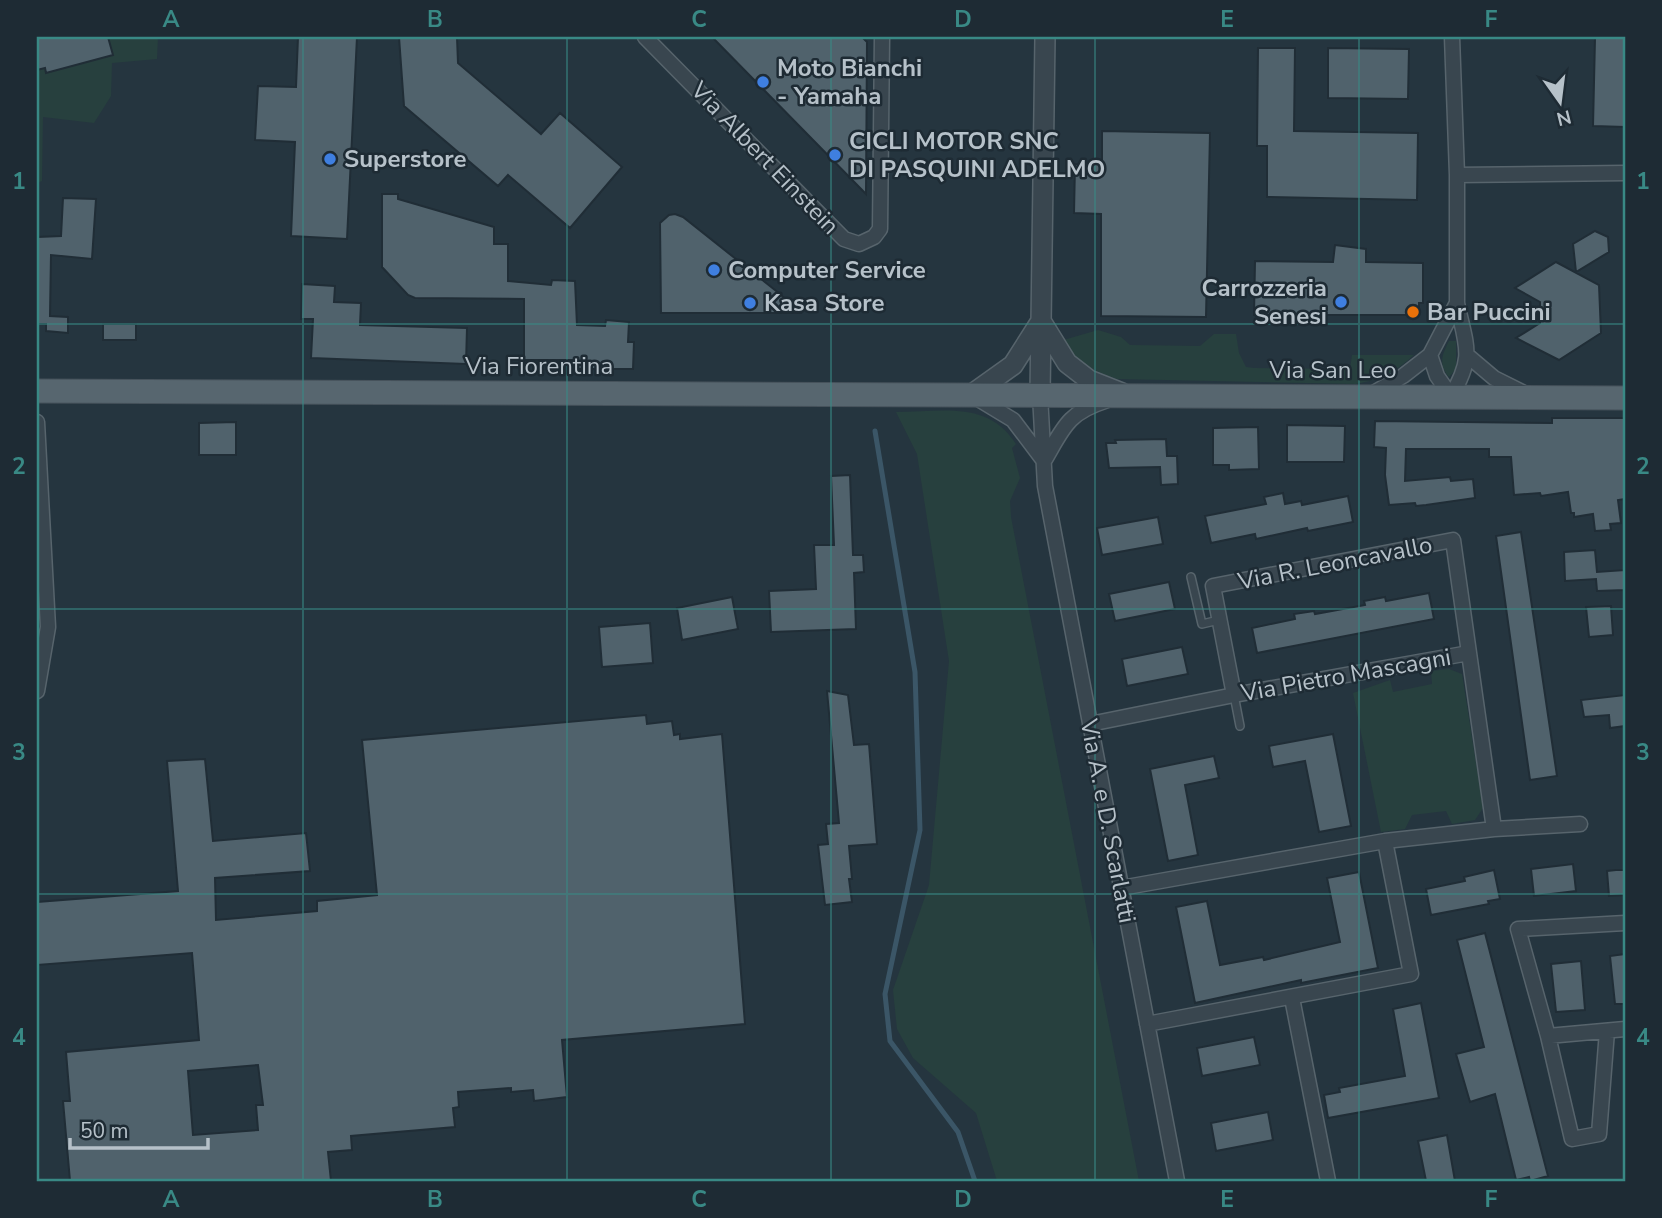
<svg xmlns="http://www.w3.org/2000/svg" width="1662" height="1218" viewBox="0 0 1662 1218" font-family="'Nunito Sans',sans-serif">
	<rect width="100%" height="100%" fill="#25353f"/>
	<path fill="#27403e" d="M37,37h121l-1,22 -45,4 -1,33 -17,27 -51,-6 -1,64 -5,2z
		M1098,330l23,7 9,8 70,1 14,-12h22l3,19 7,14 8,1 96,1 2,-14h62c-19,17 -32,24 -58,29l-239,-5c-26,-9 -39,-17 -57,-38z
		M1449,341h7v28l-7,8c-11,-13 -7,-22 0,-36z
		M896,412c46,0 92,-12 120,32l-4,4 8,30 -10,23 1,16 128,664h-142l-21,-68 -63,-55 -16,-29 -4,-39 36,-105 20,-224 -32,-207z
		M1449,669l13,5 21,134 -8,12 -23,4 -6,-13 -34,4 -7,14 -24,3 -28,-139 37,-13 3,12 39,-8 -1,-13z"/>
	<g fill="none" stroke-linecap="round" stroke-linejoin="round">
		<path stroke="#3b5667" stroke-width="5" d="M875,431l40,241 5,158 -35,164 5,47 68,91 17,49"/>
	</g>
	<path fill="#50626c" stroke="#202d36" stroke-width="2" fill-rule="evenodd" d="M37,37h71l5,18 -67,18 -1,-5 -8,2z
		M298,37h59l-10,202 -56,-3 4,-94 -40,-2 3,-54 38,1z
		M399,37h58l1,26 83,71 19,-21 62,54 -52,61 -62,-53 -10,11 -94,-80z
		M712,37h150l5,5 -1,152z
		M1625,37v90l-32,-1 2,-88z
		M1258,48h37l-1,83 124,2 -1,67 -150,-3v-51h-10z
		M1328,48l81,1 -1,50 -80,-1z
		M1102,131l108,2 -4,184 -105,-1v-102l-27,-1 1,-49h27z
		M382,194h16v5l96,28v17h14v37l43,4 1,-5 23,1 2,44 28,1 1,-6 23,2 -1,20h6l-1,27h-57v-9h-52v-61l-109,-1 -7,-3 -26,-28z
		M63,198l33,1 -4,60 -41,-4 -1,61 18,1v16l-22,-2v-7h-9v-87l24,-1z
		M675,214l8,3 97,77 20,19h-139l-1,-90 9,-8z
		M1595,231l13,6 1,15 -33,20 -3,-28z
		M1335,245l31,4v13l57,1v40h-4v12h-165l1,-54 78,1z
		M1556,262l43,23 2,48 -42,27 -43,-22 24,-15v-21l-25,-14z
		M302,284l33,2 -1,16 27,1 -1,22 107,3 -1,36 -155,-6 2,-39h-12z
		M103,324h33v16h-33z
		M1552,418h73v81l-7,1 3,23 -11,1 1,6 -16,1 -2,-17 -19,3v-4h-3l-3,-21 -27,4 -1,-3 -26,2 -3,-38h-22v-8h-83l-1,32 45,-4 1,4 22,-2 2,19 -49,7 -10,1 -1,-3 -26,2 -4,-30 1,-27 -12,-1 1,-26 177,2z
		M236,422v33h-37v-32z
		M1287,425l58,1 -1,36h-57z
		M1258,427l1,42 -30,1v-5h-16v-37z
		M1166,439l1,17h10l1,28 -17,1 -1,-18 -51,1 -3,-25h10l-1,-3z
		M850,475l3,80h10l1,17 -10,1 2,56 -85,3 -2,-41 47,-2 -2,-44h20l-3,-69z
		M1283,493l2,11 16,-3 1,4 46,-9 5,26 -45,9 -1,-3 -51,11 -1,-5 -44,9 -6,-27 61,-12 -2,-7z
		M1158,517l5,27 -61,11 -5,-27z
		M1521,532l36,244 -27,4 -34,-244z
		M1595,550l2,22 28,-2v20l-28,1 -1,-12 -31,2 -1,-29z
		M1169,582l6,27 -60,12 -6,-27z
		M1429,593l5,26 -177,34 -5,-25 43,-9 -1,-5 20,-3 1,3 50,-9 -1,-4 21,-4 1,4z
		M732,597l6,32 -56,11 -5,-32z
		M1611,606l2,29 -24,2 -3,-30z
		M650,623l3,40 -51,4 -3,-40z
		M1182,647l6,27 -61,12 -5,-27z
		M827,691l21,4 6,50 15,-1 8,100 -28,2 3,33h-3l3,23 -27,3 -7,-60 10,-1 -2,-20 13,-1z
		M1625,695v31l-15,2 -1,-13 -25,2 -3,-17z
		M646,715l1,9 25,-3 2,14 6,-1v5l42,-5 23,290 -183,16 5,57 -33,4 -1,-11 -22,2v-4l-53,4 1,15 -6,1 2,19 -104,9 1,14 -24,2 3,29h-261l-7,-80h7l-4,-49 133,-12 -7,-87 -155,12v-63l141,-11 -11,-130 38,-2 8,82 93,-8 4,38 -95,7 1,42 101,-9v-10l60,-6 -15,-155zM258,1065l5,40h-7l2,25 -65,5 -5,-64z
		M1333,734l18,92 -32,6 -14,-71 -32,6 -4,-21z
		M1214,756l5,22 -34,7 13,70 -30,6 -18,-92z
		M1573,864l3,27 -42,5 -3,-27z
		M1494,870l6,29 -12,2 1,3 -58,11 -5,-26 39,-8 -1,-4z
		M1616,870h9v25l-16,1 -2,-25z
		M1359,872l19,96 -77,15v-3l-106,23 -19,-96 31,-6 13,64 43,-8 1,3 76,-18 -13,-64z
		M1485,933l63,243 -18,5 -1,-4 -13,3 -21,-86 -25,8 -14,-48 28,-7 -27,-107z
		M1625,954v50h-10l-5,-48z
		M1581,961l4,49 -29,2 -5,-48z
		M1421,1003l18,95 -111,20 -4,-23 16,-3 -1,-4 66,-12 -12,-67z
		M1254,1037l6,28 -58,11 -5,-28z
		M1268,1112l5,28 -57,11 -5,-28z
		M1447,1135l8,46h-29l-8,-40z"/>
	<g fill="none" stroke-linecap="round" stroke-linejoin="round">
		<defs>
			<path id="service" d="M1191,577l11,47 17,-4
				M1234,695l6,31"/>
			<path id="minor" d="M645,37l199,202 15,5 15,-7 6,-8 2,-192
				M1452,37l5,138v128l-27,52 7,21 14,20c24,-40 15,-50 6,-93
				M1457,175l168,-2
				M1468,356l26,22 32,16
				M1040,395l5,91 132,695
				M1370,395l33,-19 27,-21
				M975,397l38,23 31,41c19,-32 23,-48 61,-60
				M37,422l11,205 -11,64
				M1234,695l-21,-109 240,-46 16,113
				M1090,724l144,-29 235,-42 25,176
				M1121,888l264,-47 109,-12 86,-5
				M1292,998l36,183
				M1147,1024l264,-50 -26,-133
				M1607,1031l-8,103 -27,5 -24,-103 -30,-107 107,-6
				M1548,1036l77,-7"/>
			<path id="tertiary" d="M971,395l42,-30 28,-44 26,42 22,17 33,13
				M1040,395l5,-358"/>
			<path id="primary" d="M37,391l1588,7"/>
		</defs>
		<use href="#service" stroke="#57646c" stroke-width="10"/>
		<use href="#minor" stroke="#57646c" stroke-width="17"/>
		<use href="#tertiary" stroke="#57646c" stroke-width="22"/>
		<use href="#primary" stroke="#46525b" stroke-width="25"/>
		<use href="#service" stroke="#39464f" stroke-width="7"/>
		<use href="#minor" stroke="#39464f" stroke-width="14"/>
		<use href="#tertiary" stroke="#39464f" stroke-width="19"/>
		<use href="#primary" stroke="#57666f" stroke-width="23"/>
	</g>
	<path fill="none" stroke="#398985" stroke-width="2" stroke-opacity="0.55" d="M303,37v1144M567,37v1144M831,37v1144M1095,37v1144M1359,37v1144M37,324h1588M37,609h1588M37,894h1588"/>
	<g fill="#3f7fe0" stroke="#1e2b34" stroke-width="2.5">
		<circle cx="763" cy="82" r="7"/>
		<circle cx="835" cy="155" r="7"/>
		<circle cx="330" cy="159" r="7"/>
		<circle cx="714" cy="270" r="7"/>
		<circle cx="1341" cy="302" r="7"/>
		<circle cx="750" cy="303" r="7"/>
	</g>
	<circle fill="#e8710a" stroke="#1e2b34" stroke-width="2.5" cx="1413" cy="312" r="7"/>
	<g text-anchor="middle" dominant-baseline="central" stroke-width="5" stroke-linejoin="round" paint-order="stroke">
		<g font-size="24" font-weight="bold" fill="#b6c1c9" stroke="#1e2b34" text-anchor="start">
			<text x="777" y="68">Moto Bianchi<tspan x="777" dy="28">- Yamaha</tspan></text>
			<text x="849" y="141">CICLI MOTOR SNC<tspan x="849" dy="28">DI PASQUINI ADELMO</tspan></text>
			<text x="344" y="159">Superstore</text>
			<text x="728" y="270">Computer Service</text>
			<text x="1327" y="288" text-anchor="end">Carrozzeria<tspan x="1327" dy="28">Senesi</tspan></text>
			<text x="764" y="303">Kasa Store</text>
			<text x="1427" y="312">Bar Puccini</text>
		</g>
		<g font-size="24" fill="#b6c1c9" stroke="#1e2b34">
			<text transform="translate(765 158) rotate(46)">Via Albert Einstein</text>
			<text x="539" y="366">Via Fiorentina</text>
			<text x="1333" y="370">Via San Leo</text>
			<text transform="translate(1335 563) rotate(-11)">Via R. Leoncavallo</text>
			<text transform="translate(1346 675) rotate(-10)">Via Pietro Mascagni</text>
			<text transform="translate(1108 821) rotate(79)">Via A. e D. Scarlatti</text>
		</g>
	</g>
	<rect width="1662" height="1218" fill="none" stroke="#1e2b34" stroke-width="77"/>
	<g transform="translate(1560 102) rotate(166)" stroke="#1e2b34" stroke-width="5" paint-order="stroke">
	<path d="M0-5L12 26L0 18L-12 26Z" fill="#b6c1c9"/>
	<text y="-10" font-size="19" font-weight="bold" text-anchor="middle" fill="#b6c1c9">N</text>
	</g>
	<path d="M70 1138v10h138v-10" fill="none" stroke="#b6c1c9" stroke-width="3.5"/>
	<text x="80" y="1138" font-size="21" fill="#b6c1c9" stroke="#1e2b34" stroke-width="5" paint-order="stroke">50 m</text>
	<rect x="38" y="38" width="1586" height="1142" fill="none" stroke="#398985" stroke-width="2.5"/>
	<g font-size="23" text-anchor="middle" font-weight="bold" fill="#398985">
		<text x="171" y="27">A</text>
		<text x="435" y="27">B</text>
		<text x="699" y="27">C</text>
		<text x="963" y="27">D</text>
		<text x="1227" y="27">E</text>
		<text x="1491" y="27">F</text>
		<text x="19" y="189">1</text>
		<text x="1643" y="189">1</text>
		<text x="19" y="474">2</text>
		<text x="1643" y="474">2</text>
		<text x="19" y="760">3</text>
		<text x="1643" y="760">3</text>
		<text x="19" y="1045">4</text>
		<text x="1643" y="1045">4</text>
		<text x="171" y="1207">A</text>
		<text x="435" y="1207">B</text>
		<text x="699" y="1207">C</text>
		<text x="963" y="1207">D</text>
		<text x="1227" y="1207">E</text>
		<text x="1491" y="1207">F</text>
	</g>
</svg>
